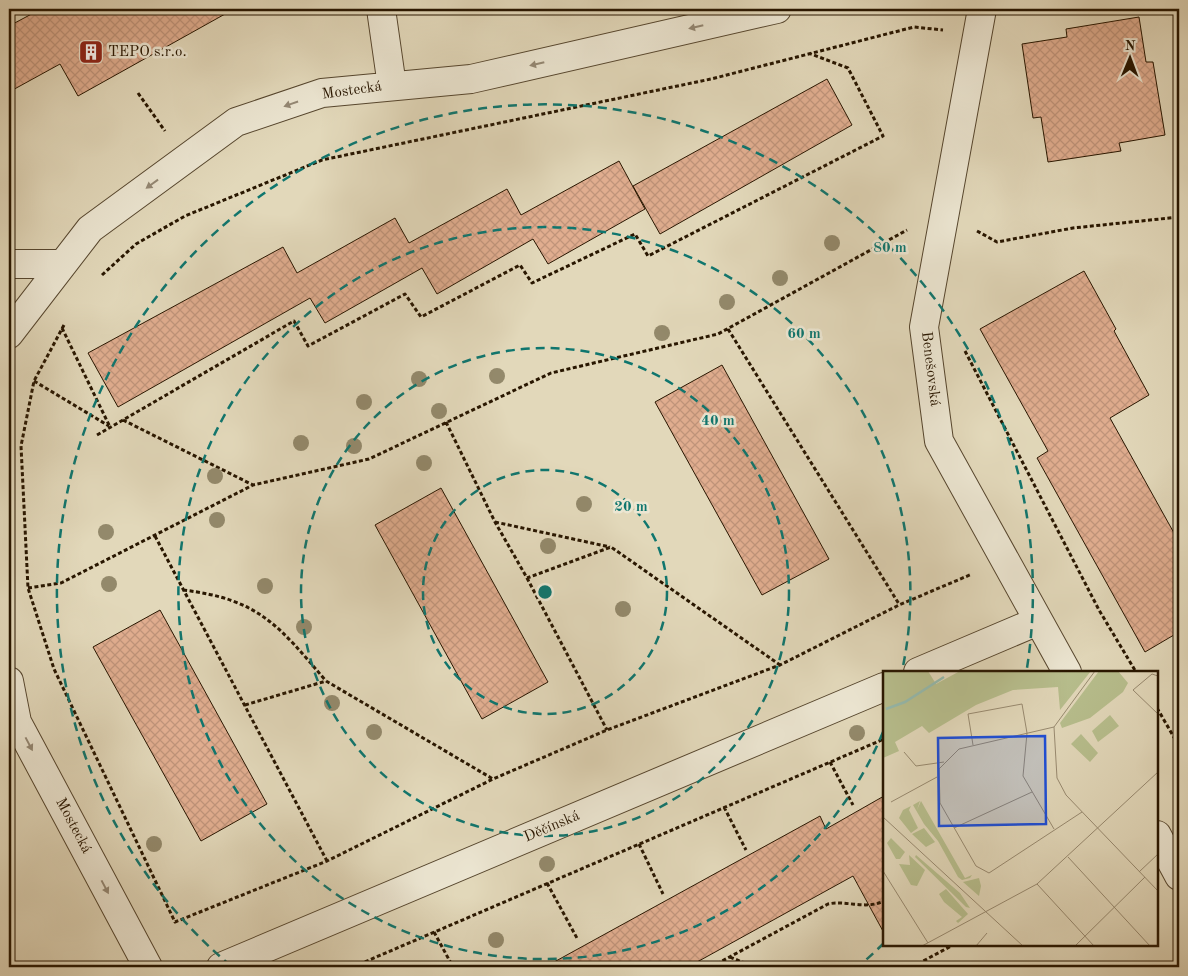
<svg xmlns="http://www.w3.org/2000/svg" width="1188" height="976" viewBox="0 0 1188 976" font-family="'Old Standard TT',serif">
	<defs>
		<pattern id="building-cross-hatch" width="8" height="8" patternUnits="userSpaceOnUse" patternTransform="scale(1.25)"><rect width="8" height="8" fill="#e0ad8f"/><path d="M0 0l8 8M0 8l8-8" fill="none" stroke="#c0947a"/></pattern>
	</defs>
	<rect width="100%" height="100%" fill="#e2d8ba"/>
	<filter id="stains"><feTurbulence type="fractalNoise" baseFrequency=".004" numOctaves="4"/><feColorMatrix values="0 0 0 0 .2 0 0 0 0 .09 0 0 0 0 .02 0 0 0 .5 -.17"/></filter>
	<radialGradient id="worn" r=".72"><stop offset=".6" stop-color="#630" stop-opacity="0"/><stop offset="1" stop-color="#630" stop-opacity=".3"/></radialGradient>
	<path fill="url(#building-cross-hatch)" stroke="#281600" d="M41,9h193l-156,87 -18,-32 -51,28v-66z
		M1139,17l7,45h7l12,73 -46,8 2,8 -73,11 -7,-45 -8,1 -11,-74 45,-7 -1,-8z
		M827,79l25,46 -192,109 -27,-48z
		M619,161l26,48 -97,55 -15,-25 -96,55 -15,-26 -97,55 -15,-25 -192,109 -30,-54 195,-106 14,26 98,-55 14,25 98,-54 14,26z
		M1084,271l32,58 -2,2 35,64 -39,23 69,124v90l-34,20 -108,-194 11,-7 -68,-122z
		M722,365l107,194 -67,36 -107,-193z
		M441,488l107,194 -66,37 -107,-194z
		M160,610l107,194 -66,37 -108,-194z
		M884,796v137l-31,-57 -165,91h-143l275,-151 6,13z"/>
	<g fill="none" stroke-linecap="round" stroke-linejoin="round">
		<defs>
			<path id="minor" d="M381,9l11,77
				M982,9l-58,318 15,114 128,231
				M9,264h53
				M9,334l81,-105 146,-107 86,-29 149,-14 306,-70
				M918,672l120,-51
				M9,681l8,41 131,245
				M1157,835l22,41
				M221,967l663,-280"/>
		</defs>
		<use href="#minor" stroke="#56462e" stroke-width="30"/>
		<path stroke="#281600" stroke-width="3" stroke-dasharray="4 2.5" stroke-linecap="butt" d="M138,93l27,38
			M977,231l20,11 76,-14 106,-11
			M102,275l34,-31 49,-28 137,-56 389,-81 203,-52 29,3
			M64,325l-30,56 -13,65 7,142 26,81 121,253 152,-61 166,-82 114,-49 173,-65 119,-60 73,-31
			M62,328l48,99
			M728,329l171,275
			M965,351l134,259 37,62
			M34,381l75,45
			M123,420l130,65
			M446,422l49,100 32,56 84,-31 169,118
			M97,435l197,-114 14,25 97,-52 16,23 99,-52 12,18 103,-49 13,22 235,-120 -35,-68 -37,-14
			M495,522l115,25
			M155,536l172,325
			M527,578l80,152
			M28,588l33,-5 192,-98 116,-26 182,-86 167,-39 189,-104
			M183,590c76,9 96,36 143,91
			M245,705l81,-24 167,98
			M1157,708l22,38
			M830,762l23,43
			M724,807l22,43
			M639,844l24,50
			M547,883l31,57
			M1175,910l4,7
			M434,932l19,35
			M730,957l24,10
			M353,967l531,-228
			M711,967l117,-63c18,-4 38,6 56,-3
			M912,967l41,-22"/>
		<use href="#minor" stroke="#ece6d2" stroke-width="28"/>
	</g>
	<g fill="#93896b">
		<circle cx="832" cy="243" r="8"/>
		<circle cx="780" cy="278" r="8"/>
		<circle cx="727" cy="302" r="8"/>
		<circle cx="662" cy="333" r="8"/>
		<circle cx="497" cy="376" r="8"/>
		<circle cx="419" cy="379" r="8"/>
		<circle cx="364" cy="402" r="8"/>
		<circle cx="439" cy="411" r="8"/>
		<circle cx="301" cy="443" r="8"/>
		<circle cx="354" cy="446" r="8"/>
		<circle cx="424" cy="463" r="8"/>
		<circle cx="215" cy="476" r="8"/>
		<circle cx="584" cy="504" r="8"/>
		<circle cx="217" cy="520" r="8"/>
		<circle cx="106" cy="532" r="8"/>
		<circle cx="548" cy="546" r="8"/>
		<circle cx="109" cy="584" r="8"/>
		<circle cx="265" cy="586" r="8"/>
		<circle cx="623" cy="609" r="8"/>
		<circle cx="304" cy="627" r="8"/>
		<circle cx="332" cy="703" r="8"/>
		<circle cx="374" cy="732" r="8"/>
		<circle cx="857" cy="733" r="8"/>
		<circle cx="154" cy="844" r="8"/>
		<circle cx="547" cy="864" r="8"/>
		<circle cx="496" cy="940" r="8"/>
	</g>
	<defs><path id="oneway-solid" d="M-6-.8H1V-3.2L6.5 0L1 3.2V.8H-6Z" transform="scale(1.25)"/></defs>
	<g fill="#948874">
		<use href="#oneway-solid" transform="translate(696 27) rotate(167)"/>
		<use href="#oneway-solid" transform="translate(537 64) rotate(167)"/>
		<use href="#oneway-solid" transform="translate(291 104) rotate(161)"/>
		<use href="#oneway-solid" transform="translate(152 184) rotate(144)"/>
		<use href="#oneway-solid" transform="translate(29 744) rotate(62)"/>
		<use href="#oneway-solid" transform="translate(105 887) rotate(62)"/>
	</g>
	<g fill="none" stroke="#0f766e" stroke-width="2.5" stroke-dasharray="9 6">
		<circle cx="545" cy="592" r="122"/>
		<circle cx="545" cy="592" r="244"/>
		<path d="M883 732A366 366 0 1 1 902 671"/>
		<path d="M884 943A488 488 0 0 1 859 966M231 966A488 488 0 1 1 1027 668"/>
	</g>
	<defs>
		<symbol id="building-square" viewBox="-11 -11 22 22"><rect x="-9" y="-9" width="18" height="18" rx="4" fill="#8f2418" stroke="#ece6d2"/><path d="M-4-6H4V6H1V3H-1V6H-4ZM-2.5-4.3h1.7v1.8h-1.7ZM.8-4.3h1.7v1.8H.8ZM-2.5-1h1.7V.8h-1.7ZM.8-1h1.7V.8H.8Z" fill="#fff"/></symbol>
	</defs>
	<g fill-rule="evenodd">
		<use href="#building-square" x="77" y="38" width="28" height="28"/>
	</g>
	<g text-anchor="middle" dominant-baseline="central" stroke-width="5" stroke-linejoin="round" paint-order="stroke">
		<g font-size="15" fill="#281600" stroke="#ece6d2" text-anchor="start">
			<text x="108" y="52">TEPO s.r.o.</text>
		</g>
		<g font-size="15" fill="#281600" stroke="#ece6d2">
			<text transform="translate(352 91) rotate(-8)">Mostecká</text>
			<text transform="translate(930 369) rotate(83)">Benešovská</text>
			<text transform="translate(73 826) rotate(62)">Mostecká</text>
			<text transform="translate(552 827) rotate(-23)">Děčínská</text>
		</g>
	</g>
	<g transform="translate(883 671)">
		<rect width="275" height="275" fill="#e2d8ba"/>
		<path d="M0,0h45l8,13 24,-13h131l-31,39 -2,-23 -45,3 -37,15 -47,28 -7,-7 -27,16 4,9 -16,7zM216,0h19l10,12 -5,9 -33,26 -28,10 -2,-5zM227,44l9,11 -21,16 -6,-11zM198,63l17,19 -8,9 -19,-18zM37,130l-3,9 4,-9 44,77 7,-3 -2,3 -8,2 -4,-3 -20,-36 -14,-17 -11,-19zM28,135l-2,4 9,18 -7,5 -12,-15 4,-8zM41,157l11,14 -9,5 -14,-13zM8,167l14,14 -5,7h-4l-9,-16zM26,184l16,15 -8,16 -6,-1 -12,-21 11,1zM33,184l44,38 10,15 -4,-1 -51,-50zM96,207l2,8 -2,10 -16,-14zM63,218l22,25 -10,9 -2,-2 6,-4 -18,-15 -5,-8z" fill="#b7be8d"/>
		<path fill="none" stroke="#95baad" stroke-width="2.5" d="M3,38l19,-7 39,-25"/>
		<path fill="none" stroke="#988a70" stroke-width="1" d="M212,0l-41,56 3,51 9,17 92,96M275,5l-6,-2 -19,16 25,24M171,56l-95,22 -20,20 1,34 36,63 13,7 93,-61M90,74l-5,-31 54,-10 5,29 -4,43 31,53M21,81l12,14 28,-4M8,131l46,-25M0,146l140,129M71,157l78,-36M185,186l82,89M0,200l45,72M256,201l19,-18M154,213l57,62M39,275l115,-62 121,-112M93,275l11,-13M192,275l70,-69"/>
		<path fill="#1d4ed8" fill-opacity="0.15" stroke="#1d4ed8" stroke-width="2.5" d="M162,65l1,88 -107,2 -1,-88z"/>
		<rect width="275" height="275" fill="none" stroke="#281600" stroke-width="2.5"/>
	</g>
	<circle cx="545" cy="592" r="8" fill="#0f766e" stroke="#ece6d2" stroke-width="2.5"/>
	<g font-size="15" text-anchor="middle" font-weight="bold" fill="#0f766e" stroke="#ece6d2" stroke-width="5" stroke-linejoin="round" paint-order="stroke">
		<text x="890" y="252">80 m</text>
		<text x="804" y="338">60 m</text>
		<text x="718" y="425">40 m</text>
		<text x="631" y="511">20 m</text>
	</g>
	<rect width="1188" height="976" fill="none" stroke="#e2d8ba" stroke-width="30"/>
	<rect x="10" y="10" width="1168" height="956" fill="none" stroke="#281600" stroke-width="2.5"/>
	<rect x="15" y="15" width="1158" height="946" fill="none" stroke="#281600"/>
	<g transform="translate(1130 58) rotate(1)" stroke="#ece6d2" stroke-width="4" paint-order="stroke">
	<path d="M0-4L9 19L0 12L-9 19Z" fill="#281600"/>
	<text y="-8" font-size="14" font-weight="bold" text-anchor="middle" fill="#281600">N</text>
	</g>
	<rect width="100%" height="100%" filter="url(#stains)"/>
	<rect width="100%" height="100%" fill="url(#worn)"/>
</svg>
